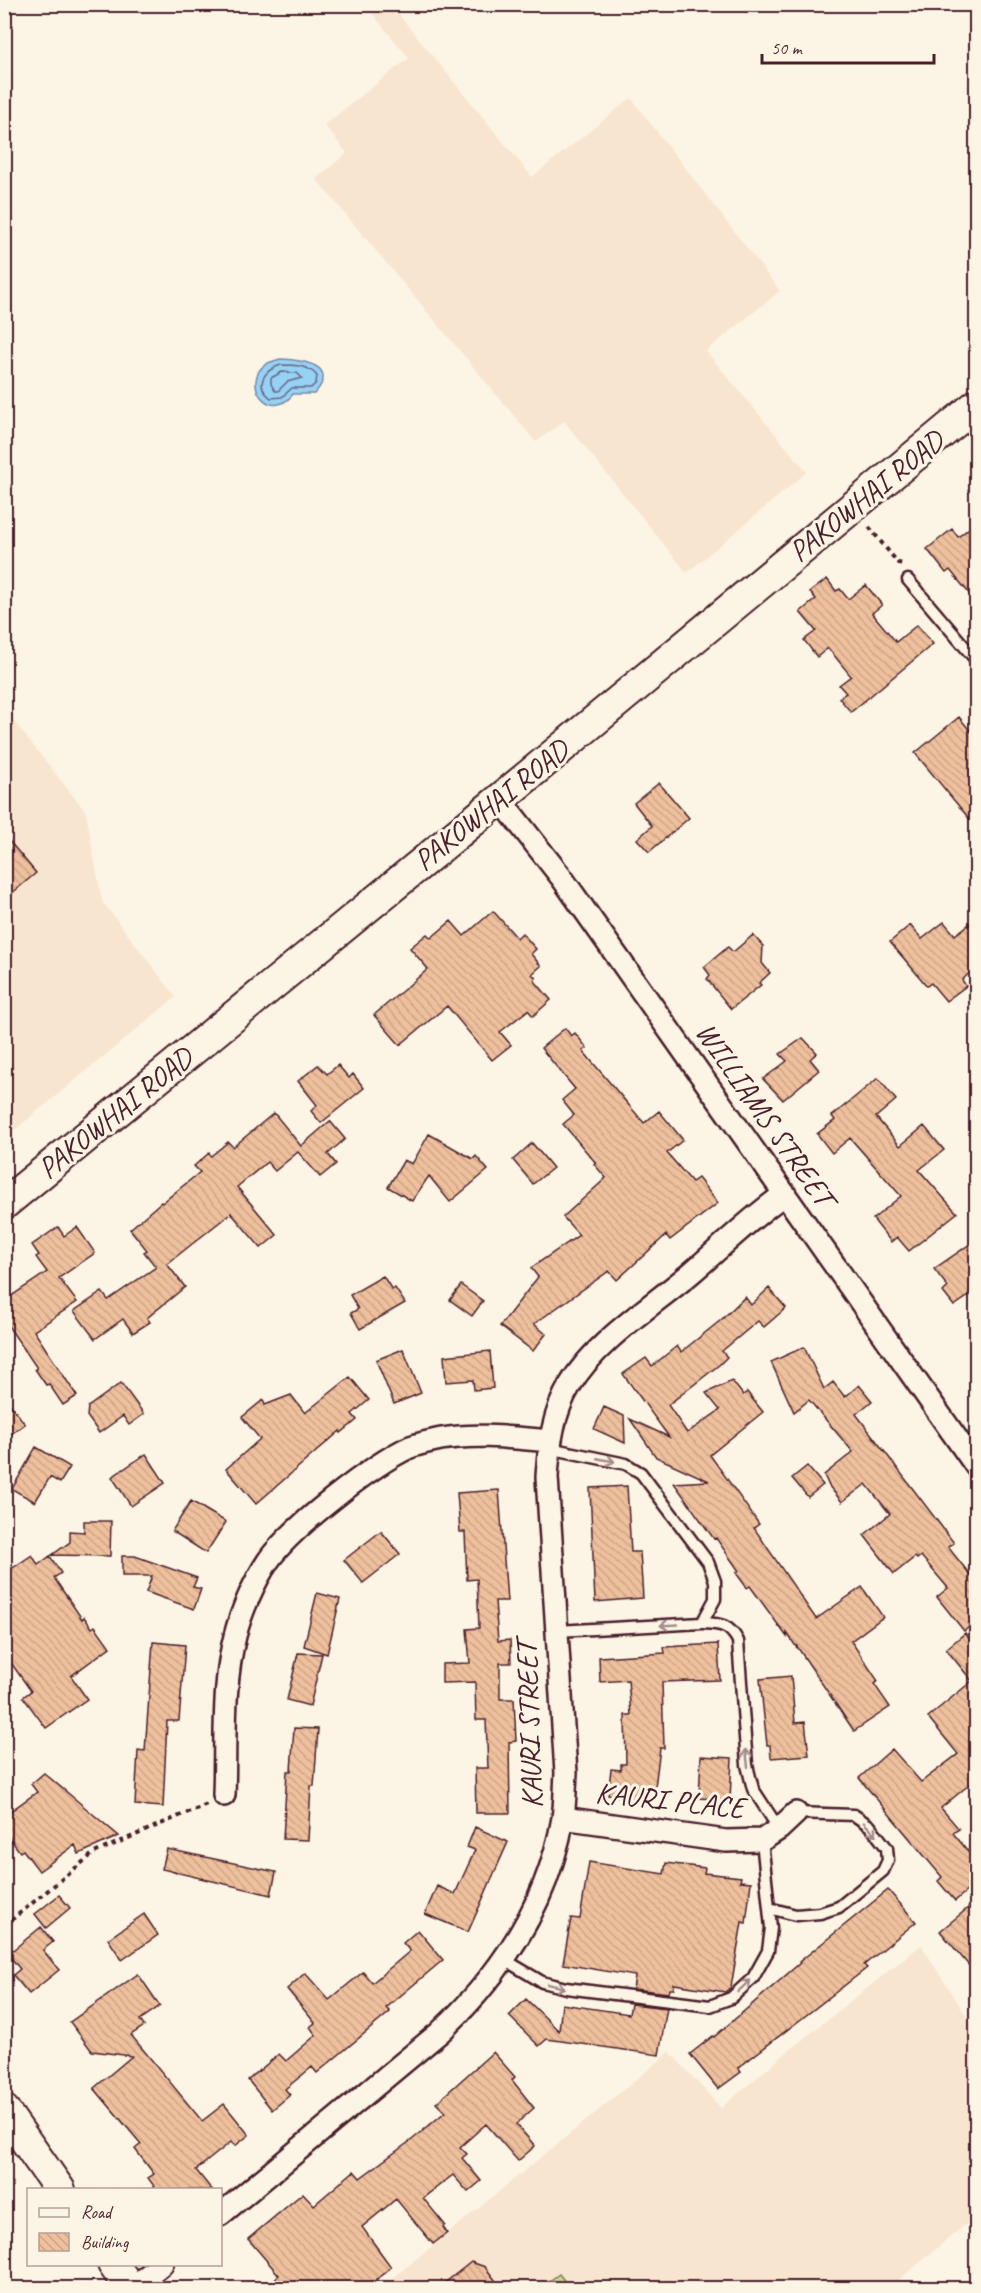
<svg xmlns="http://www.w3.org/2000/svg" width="981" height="2293" viewBox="0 0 981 2293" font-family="Caveat,sans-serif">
	<defs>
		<pattern id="building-back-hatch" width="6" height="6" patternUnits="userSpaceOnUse" patternTransform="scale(1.5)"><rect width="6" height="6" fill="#eec09d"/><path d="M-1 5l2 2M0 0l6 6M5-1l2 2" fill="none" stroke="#cea587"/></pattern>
	</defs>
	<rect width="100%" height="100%" fill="#fcf5e5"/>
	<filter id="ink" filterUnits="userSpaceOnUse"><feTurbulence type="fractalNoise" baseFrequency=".0167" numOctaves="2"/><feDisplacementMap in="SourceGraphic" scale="12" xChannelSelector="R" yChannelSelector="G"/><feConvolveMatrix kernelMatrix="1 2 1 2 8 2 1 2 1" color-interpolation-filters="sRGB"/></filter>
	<g filter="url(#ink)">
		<path fill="#f8e5cf" d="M365,5h26l141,172 99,-79 149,193 -74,60 101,121 -120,101 -123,-152 -28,21 -220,-263 31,-26 -23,-28 85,-67z
			M4,709l82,103 16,89 74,96 -171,141z
			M921,1945l55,86v185l-87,72h-504l-2,-2 287,-234 51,56 66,-56z"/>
		<path fill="#c5da90" stroke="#887c5e" stroke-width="1.5" d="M559,2274l11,14h-30z"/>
		<path fill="#96d1f6" stroke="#788aa5" stroke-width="1.5" d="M280,359c22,1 61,6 34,35h-21c-20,26 -46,-2 -34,-23 5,-8 14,-10 21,-12z"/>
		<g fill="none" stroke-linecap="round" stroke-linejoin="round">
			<path stroke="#68667c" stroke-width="1.5" d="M281,365c13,0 28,0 36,11l-1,7 -5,5h-19l-10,9 -11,1c-17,-13 -7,-28 10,-33z
				M282,372l15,1 5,5 -15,4 -9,9h-3l-4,-7v-6z"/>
		</g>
		<path fill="url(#building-back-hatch)" stroke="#4a1f2b" stroke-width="1.5" d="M952,529l6,8 10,-8 8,9v64l-26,-32 -4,3 -19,-24z
			M827,579l9,12 4,-2 8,10 18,-14 16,20 -10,8 24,29 21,-17 16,19 -82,68 -12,-14 7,-5 -7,-8 12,-9 -23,-28 -11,9 -13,-17 12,-9 -16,-19 16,-13 -6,-7z
			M959,717l17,21v89l-61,-74z
			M659,783l30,35 -40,34 -12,-13 15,-13 -18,-23z
			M4,835l32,38 -32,27z
			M493,911l24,27 5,-5 14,16 -5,5 10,12 -9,8 4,4 -2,2 17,20 -18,16 -5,-6 -28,22 11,13 -19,15 -45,-54 -47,39 -26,-30 54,-46 -18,-21 17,-14 4,4 20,-17 13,15z
			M976,919v48l-14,13 4,6 -20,15 -15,-18 -4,3 -37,-44 20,-17 12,14 22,-17 11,13z
			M753,935l10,11 -1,17 8,10 -11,10 2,2 -30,24 -24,-30 3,-4 -6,-8 24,-20 5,5z
			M565,1028l6,8 4,-3 12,15 -4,3 61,72 15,-12 24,29 -16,13 25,29 6,-4 20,25 -48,37 -4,-5 -49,45 -8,-9 -75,53 12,10 -13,17 -33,-25 38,-49 -7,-9 48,-33 -16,-18 43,-39 -12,-14 2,-1 -33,-39 11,-9 -12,-15 13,-11 -34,-41z
			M803,1038l14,15 -7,6 9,11 -36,30 -20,-21 24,-18 -7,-7z
			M318,1065l9,9 11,-9 11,13 4,-4 11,14 -43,35 -10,-12 6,-6 -19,-24z
			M878,1078l18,22 -20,17 24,29 24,-20 20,24 -25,20 38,43 -48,38 -12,-14 -6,5 -18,-23 28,-23 -51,-58 -18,15 -15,-19 18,-14 -3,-4z
			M274,1113l27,33 29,-25 15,18 -17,15 8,10 -16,13 -22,-25 -23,19 -8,-9 -30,25 40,48 -16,13 -30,-35 -64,51 18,23 -38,31 3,4 -17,11 -10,-14 -28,20 -21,-28 28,-19 6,8 48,-33 -12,-15 3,-2 -17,-21 31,-27 1,1 38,-31 -6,-6 15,-13 2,3 17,-14 5,5z
			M429,1134l44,25 3,-3 12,14 -38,32 -21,-26 -17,25 -24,-14 16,-27 8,4z
			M532,1143l21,25 -20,16 -20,-24z
			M58,1227l6,9 13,-9 18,26 -36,25 18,24 -43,29 43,65 -14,9 -14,-21 -3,1 -11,-16 2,-1 -33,-48v-19l43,-29 -11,-15 3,-2 -7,-10z
			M976,1240v51l-22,15 -11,-14 5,-5 -14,-18z
			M383,1276l9,14 3,-2 10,15 -45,26 -9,-16 7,-4 -8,-14z
			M461,1285l22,16 -11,15 -22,-16z
			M769,1288l17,20 -22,19 -6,-6 -36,30 5,6 -8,8 -51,40 19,28 33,-23 -14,-17 26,-12 11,14 4,-3 16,20 -53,43 49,69 -5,4 62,91 46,-32 21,30 -32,24 27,40 -4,3 16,23 -36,24 -58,-86 1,3 -10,-15v4l-37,-51 -3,2 -11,-15 3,-2 -23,-33 -2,1 -40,-56 35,-2 -53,-24 -26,-38 39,18 -46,-63 23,-16 6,8 25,-20 4,6 40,-32 24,-23 6,8z
			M804,1347l20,42 9,-7 12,15 14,-12 13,16 -16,13 98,129 -6,4 28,35v40l-12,9 -27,-34 11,-9 -27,-32 -4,3 -2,-2 -21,17 -30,-39 26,-21 -24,-30 -24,18 -13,-16 -5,-11 29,-23 -44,-52 -15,12 -23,-50z
			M403,1349l18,44 -27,11 -18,-44z
			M490,1351l3,37 -19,2 -1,-10 -27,2 -2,-26z
			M350,1377l19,23 -17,14 5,6 -16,13 -1,-2 -84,73 -30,-35 34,-30 -18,-22 21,-17 2,5 26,-10 14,18z
			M121,1383l23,31 -15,11 -6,-9 -24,17 -12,-17 1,-9z
			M4,1396l21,28 -21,15z
			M604,1407l20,9 1,27 -31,-14z
			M36,1447l34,20 -10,16 -10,-6 -15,25 -23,-13z
			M146,1454l19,29 -34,23 -19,-29z
			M807,1466l16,19 -15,12 -16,-19z
			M627,1486l4,66h9l3,46 -48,4 -5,-114z
			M499,1490l8,111h-12l3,40 12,-1 1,23h-11v36h14l2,42 -7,1 1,71h-34l-1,-45h13l-2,-48h-10l-1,-38 -33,1v-19l28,-1 -3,-34 12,-1 -2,-49 -10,1 -2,-48h-5l-3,-39z
			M191,1501l35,21 -20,31 -34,-22z
			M84,1521h27l-1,35 -58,-1 18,-13v-11l14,1z
			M381,1531l19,23 -37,29 -19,-23z
			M32,1555l6,10 12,-9 11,17 -7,5 28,41 2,-2 8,11 3,-2 15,21 -39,29 16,23 -41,29 -23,-31 8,-6 -27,-38v-79z
			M122,1556h13l62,22 -4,9 8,2 -7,20 -48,-17 6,-16h-30z
			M317,1593l23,6 -13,55 -23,-8z
			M965,1633l11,15v131l-35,29 18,21 -6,4 23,28v22l-21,18 -17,-20 4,-4 -83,-99 33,-29 29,33 37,-28 -30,-37 44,-36 -26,-32z
			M153,1642l32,3 -6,76h-12l-4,86 -28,-2 3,-55 7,1z
			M718,1644l2,36 -58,2 2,66h-4l-5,39 -9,-1 -2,14 -36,-5 3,-26 10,1v-6h5l-1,-49h6l-3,-35 -28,2 -1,-25 66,-4 -1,-6z
			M298,1653l24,1 -12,52 -23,-6z
			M791,1676l4,47 10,-1 4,33 -38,3 -1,-13h-3l-7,-66z
			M294,1728l24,1 -4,57h-3l-3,54 -25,-1 4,-68h4z
			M701,1756l31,2 -2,42 -31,-2z
			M44,1773l75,63 -40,18 -4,-9 -36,26 -16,-21 -3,2 -16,-21v-15l33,-24 -6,-8z
			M475,1827l33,15 -40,90 -43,-18 12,-28 18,8 20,-44 -8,-3z
			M167,1849l109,23 -5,23 -109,-26z
			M589,1862l75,12 2,-11 39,5 -1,5 37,4 -1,4 11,1 -5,41 -4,-1 -11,65 -6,5 -51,-8v5h-4l-1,4 -36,-4 2,-13 -72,-12 8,-46 9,1z
			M888,1890l28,32 -52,43 3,3 -129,100 3,4 -23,17 -28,-35 23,-18 1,1 86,-74 -1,-1z
			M59,1895l11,13 -24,20 -11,-14z
			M968,1908l8,10v56l-36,-43z
			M144,1914l14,21 -36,25 -14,-21z
			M41,1927l12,15 -10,8 16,20 -30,24 -16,-19 7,-6 -12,-15z
			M418,1930l25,30 -57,48 4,4 -73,61 -5,-6 -27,22 5,6 -18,15 -24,-30 31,-26 7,7 30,-26 -6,-8 5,-4 -28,-34 18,-16 24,27 34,-28 9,11 38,-32 -7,-8z
			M138,1974l22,32 -20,14 4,6 -13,9 71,86 22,-17 25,31 -14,11 -4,-4 -35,28 16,20h-55l-9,-12 6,-4 -19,-25 6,-5 -47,-56 38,-32 -40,-5 -22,-29z
			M526,1999l33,32 3,-27 67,10 2,-10 36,4 -8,47 -112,-16 -8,7 -30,-30z
			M493,2052l22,25 -3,3 22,28 -18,16 19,22 -17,15 -32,-37 -26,23 7,7 -5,4 19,23 -13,11 -15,-17 -30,23 22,27 -2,2 4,6 -14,11 -37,-45 -34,28 29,40 -15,13 6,9h-118l15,-14 -31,-36 55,-46 11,12 40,-34 6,7 53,-39 32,-27 -9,-9z
			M471,2262l14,5 17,22h-65z"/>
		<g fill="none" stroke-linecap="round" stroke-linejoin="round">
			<defs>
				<path id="service" d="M908,580l68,80
					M549,1448l77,16 15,9 67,89 7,19v18l-13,24
					M557,1631l145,-8c18,1 27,1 36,18l9,124 6,24 26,40
					M769,1908l27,7 24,-2 19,-6 44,-36 5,-11 -1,-12 -17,-22 -16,-11 -58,-2
					M505,1960l37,22 24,6 144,18 21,-8 22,-20 15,-27 3,-23 -9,-88"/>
				<path id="minor" d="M500,799l62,79 414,588
					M224,1795c2,-52 -2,-108 11,-159 6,-24 19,-54 33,-75 23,-33 105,-97 142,-114 9,-3 21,-6 31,-8 36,-6 73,-1 109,2
					M563,1818l163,23 36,-1 17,-11 17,-16
					M220,2215l219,-182c62,-58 109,-130 124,-215 2,-14 2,-30 3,-45l-19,-296c2,-32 6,-64 23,-92 25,-43 82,-79 121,-112 31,-26 60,-56 94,-79
					M132,2288l30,-24"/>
				<path id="secondary" d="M4,1204l496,-405 476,-394
					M4,2110l56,80
					M113,2264l17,24"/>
			</defs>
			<use href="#service" stroke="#4a1f2b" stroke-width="15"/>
			<use href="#minor" stroke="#4a1f2b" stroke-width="26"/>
			<use href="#secondary" stroke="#4a1f2b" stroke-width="34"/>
			<path stroke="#4a1f2b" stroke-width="4" stroke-dasharray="4.5 4.5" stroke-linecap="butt" d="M869,527l29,36 6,1
				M4,1926l90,-73 113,-49"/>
			<use href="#service" stroke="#fcf5e5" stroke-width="10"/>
			<use href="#minor" stroke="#fcf5e5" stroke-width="21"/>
			<use href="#secondary" stroke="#fcf5e5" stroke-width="30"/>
		</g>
		<defs><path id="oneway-shaft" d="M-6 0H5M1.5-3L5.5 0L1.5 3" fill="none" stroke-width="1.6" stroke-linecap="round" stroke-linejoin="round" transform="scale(1.5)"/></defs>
		<g stroke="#a38a88">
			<use href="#oneway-shaft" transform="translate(606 1460) rotate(11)"/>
			<use href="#oneway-shaft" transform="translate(669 1625) rotate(177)"/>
			<use href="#oneway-shaft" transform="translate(747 1758) rotate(-96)"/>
			<use href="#oneway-shaft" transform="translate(870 1829) rotate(46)"/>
			<use href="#oneway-shaft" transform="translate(556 1986) rotate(13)"/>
			<use href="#oneway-shaft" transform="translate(744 1986) rotate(-43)"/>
		</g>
	</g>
	<g text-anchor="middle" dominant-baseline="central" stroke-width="6" stroke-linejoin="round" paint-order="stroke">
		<g font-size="30" fill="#4a1f2b" stroke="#fcf5e5">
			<text transform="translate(866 496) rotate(-39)">PAKOWHAI ROAD</text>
			<text transform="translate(491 805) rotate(-39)">PAKOWHAI ROAD</text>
			<text transform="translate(115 1113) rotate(-39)">PAKOWHAI ROAD</text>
			<text transform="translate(765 1114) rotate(55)">WILLIAMS STREET</text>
			<text transform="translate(529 1725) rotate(-92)">KAURI STREET</text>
			<text transform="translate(670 1800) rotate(6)">KAURI PLACE</text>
		</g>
	</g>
	<rect width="981" height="2293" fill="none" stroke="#fcf5e5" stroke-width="24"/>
	<rect x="12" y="12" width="957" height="2269" fill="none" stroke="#4a1f2b" stroke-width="2" filter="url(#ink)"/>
	<rect x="27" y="2188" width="195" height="78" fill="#fcf5e5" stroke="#b59f9b" stroke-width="1.5"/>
	<rect x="39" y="2208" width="30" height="9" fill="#fcf5e5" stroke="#b59f9b" stroke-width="1.5"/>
	<text x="81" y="2218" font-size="18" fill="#4a1f2b">Road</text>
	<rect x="39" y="2233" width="30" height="18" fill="url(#building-back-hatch)" stroke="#b59f9b" stroke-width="1.5"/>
	<text x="81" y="2248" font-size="18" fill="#4a1f2b">Building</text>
	<path d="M762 54v9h172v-9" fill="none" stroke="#4a1f2b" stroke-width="3"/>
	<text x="771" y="54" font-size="18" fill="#4a1f2b" stroke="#fcf5e5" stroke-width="4.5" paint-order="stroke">50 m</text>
</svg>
